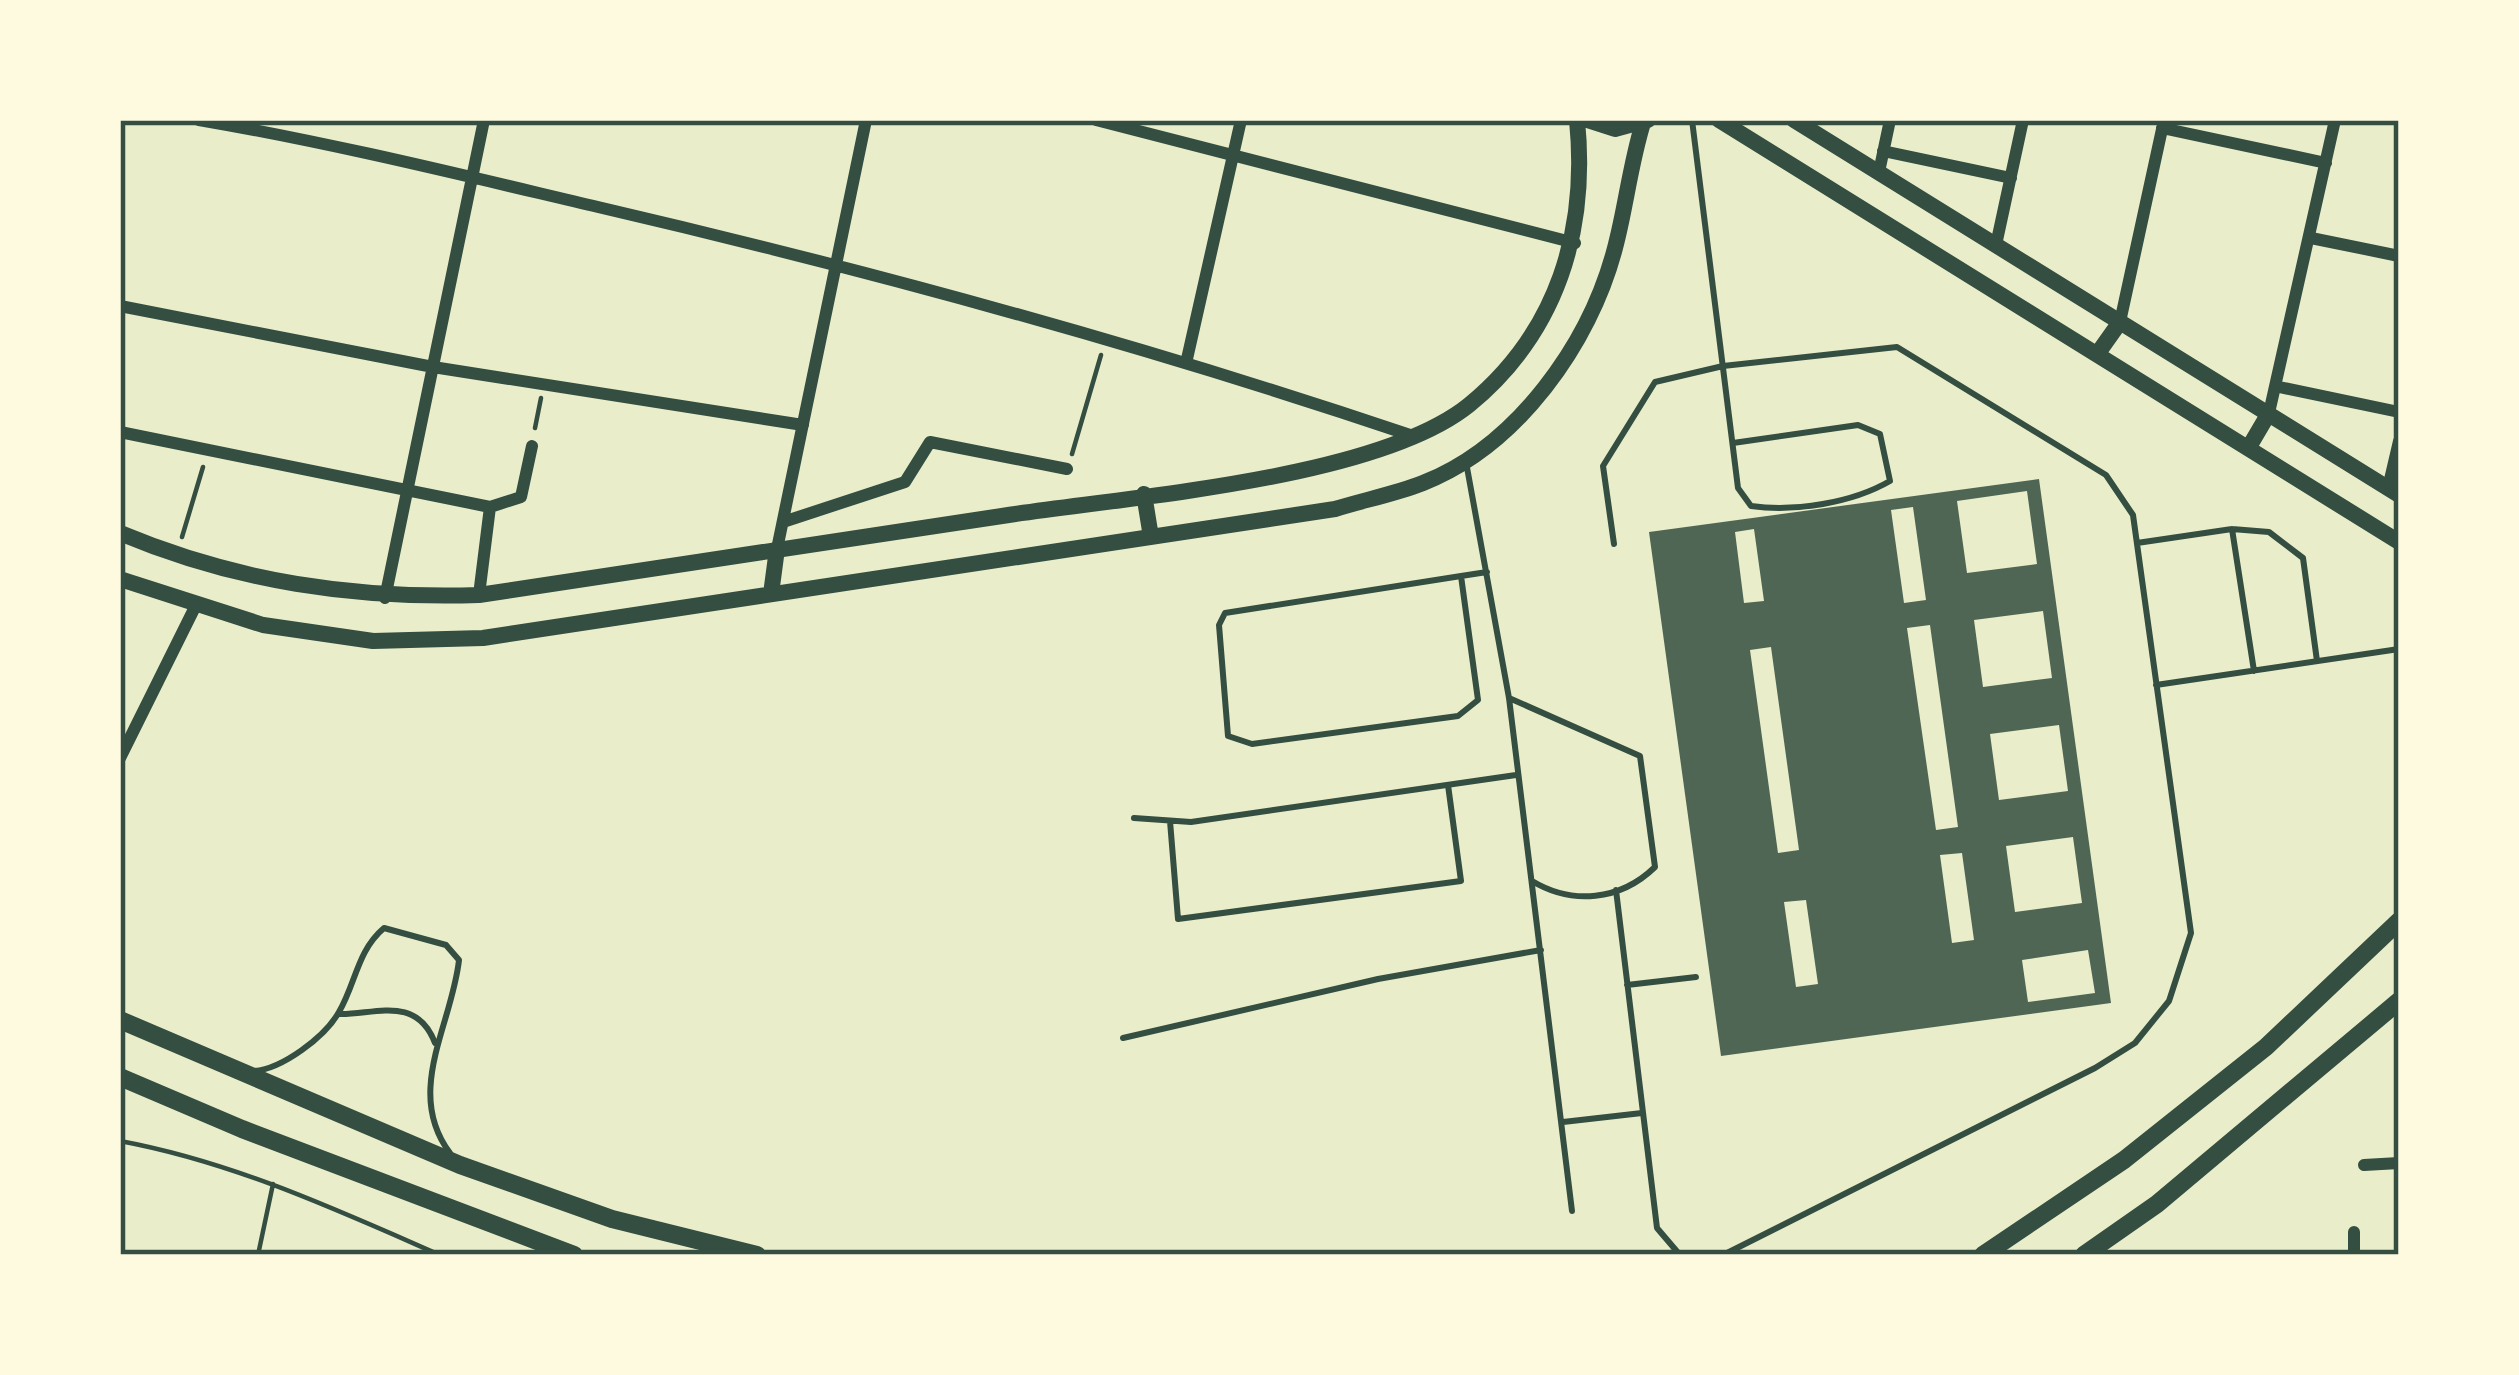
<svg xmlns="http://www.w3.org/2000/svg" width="2519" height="1375" viewBox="0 0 2519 1375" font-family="'Source Sans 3',sans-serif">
	<rect width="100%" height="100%" fill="#e9edc9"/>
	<path fill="#4f6655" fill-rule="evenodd" d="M2039,479l72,524 -390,53 -72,-524zM2027,491l10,73 -70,9 -10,-72zM1913,507l13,93 -22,3 -13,-93zM1754,529l10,72 -20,2 -9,-71zM2043,611l9,67 -69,9 -9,-67zM1930,625l28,202 -22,3 -29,-202zM1771,647l28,203 -21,3 -28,-203zM2059,725l9,66 -69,9 -9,-66zM2073,837l9,66 -67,9 -9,-66zM1962,853l12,87 -22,3 -12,-88zM1806,900l12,84 -22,3 -12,-85zM2088,950l7,43 -67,9 -6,-42z"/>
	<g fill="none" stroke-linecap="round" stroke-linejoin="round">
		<path stroke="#344e41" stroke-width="4.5" d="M535,428l6,-30
			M1072,454l29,-99
			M182,537l21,-70
			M120,1141c113,21 215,68 320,114
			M258,1255l15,-71"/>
		<path stroke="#344e41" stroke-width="6" d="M1692,120l46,368 13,18c44,6 101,-3 139,-25l-10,-47 -22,-9 -125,18
			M1466,462l43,236 63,513
			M2232,529l22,142
			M2137,543l95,-14 37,3 34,26 14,103
			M1614,544l-11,-78 52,-84 68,-16 174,-19 209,128 27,40 58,418 -22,68 -34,42 -40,25 -372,187
			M1461,576l17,124 -20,16 -206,28 -24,-8 -9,-111 6,-12 236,-37 26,-4
			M2156,685l243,-36
			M1509,698l131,58 15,111c-35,34 -83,38 -123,14
			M1134,818l57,4 325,-47
			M1170,821l8,98 283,-38 -13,-96
			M1616,890l41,338 23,27
			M1627,985l69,-8
			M338,1014c33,2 78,-21 97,29
			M1123,1038l255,-59 163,-29
			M254,1071c28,-2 71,-34 85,-59 17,-29 18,-61 45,-84l62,17 13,15c-7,65 -55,132 -9,193
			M1563,1122l79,-9"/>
		<path stroke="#344e41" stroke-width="12" d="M199,120c134,23 267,56 399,87 275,64 545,138 812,228
			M1096,120l479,123
			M2162,128l164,35
			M1883,151l128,27
			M1879,172l11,-52
			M2311,238l88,18
			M1996,245l27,-125
			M120,306l313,61 370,58
			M2120,322l44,-202
			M1187,359l54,-239
			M2279,387l120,25
			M2269,413l66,-293
			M120,432l370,75 31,-10 11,-51
			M2388,488l11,-47
			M783,522l122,-40 25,-40 137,27
			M777,549l89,-429
			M479,595l11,-88
			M385,598l99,-478
			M120,758l77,-155
			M2364,1165l35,-2
			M2354,1232v23"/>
		<path stroke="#344e41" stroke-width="16" d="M1587,120l28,9 33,-9
			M1719,120l680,422
			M1794,120l605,375
			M2098,353l22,-31
			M2249,447l20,-34
			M1144,494l7,43
			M120,533c117,49 234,66 359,62 175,-26 349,-53 523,-79 121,-19 374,-36 467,-111 89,-73 119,-175 108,-285
			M120,579l143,46 110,16 110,-3 852,-129c29,-9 60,-15 88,-26 94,-37 167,-139 192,-235 11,-41 15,-83 28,-125
			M771,594l6,-45"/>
		<path stroke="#344e41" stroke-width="18" d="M120,1020l340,145 152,54 145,36
			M120,1077l122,52 332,126
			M1983,1255l141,-95 142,-113 133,-126
			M2084,1255l73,-51 242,-203"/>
	</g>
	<rect width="2519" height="1375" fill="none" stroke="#fefae0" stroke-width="246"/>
	<rect x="123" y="123" width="2273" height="1129" fill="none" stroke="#344e41" stroke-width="4.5"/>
</svg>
